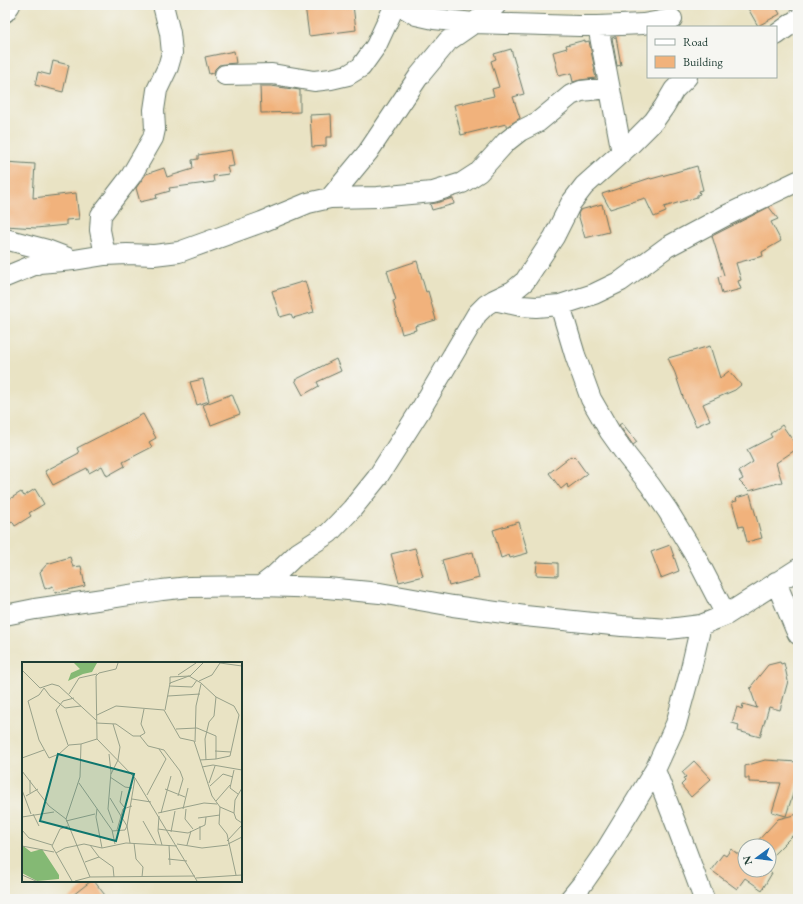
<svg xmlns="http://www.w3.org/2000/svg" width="803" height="904" viewBox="0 0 803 904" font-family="'EB Garamond',serif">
	<rect width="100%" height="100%" fill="#f6f6f2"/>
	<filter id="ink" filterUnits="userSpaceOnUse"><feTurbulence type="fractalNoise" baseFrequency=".025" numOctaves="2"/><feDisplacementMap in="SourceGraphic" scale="8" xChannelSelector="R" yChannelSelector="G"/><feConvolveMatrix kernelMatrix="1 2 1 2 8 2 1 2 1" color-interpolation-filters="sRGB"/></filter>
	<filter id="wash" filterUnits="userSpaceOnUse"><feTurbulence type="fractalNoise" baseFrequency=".012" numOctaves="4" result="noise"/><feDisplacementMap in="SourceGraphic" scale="16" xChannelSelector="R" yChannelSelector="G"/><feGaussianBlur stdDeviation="0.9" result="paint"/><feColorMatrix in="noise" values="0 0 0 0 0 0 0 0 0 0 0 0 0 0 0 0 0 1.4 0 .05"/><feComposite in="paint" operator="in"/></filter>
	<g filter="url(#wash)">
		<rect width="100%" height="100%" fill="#e9e3c4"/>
		<g id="blocks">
			<path fill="#f1b27b" d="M305,5h48l3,25 -47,6z
				M746,5h29l5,9 -22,12z
				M616,37l5,28 -4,1 -5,-28z
				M585,40v2l4,-1 6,29h-1l2,8 -16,2 -7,2 -2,-9 -12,3 -6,-24 14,-4 -1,-3z
				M511,49l13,45 -11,3 7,21 -14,9v-3l-45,11 -7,-30 40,-9 -2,-7 7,-2 -8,-26 5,-2 -2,-5z
				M234,51l2,12 -11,1 -6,1 -4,4 -1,4 -5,1 -4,-17z
				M53,61l16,4 -6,27 -28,-7 3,-13 12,3z
				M260,86h11l29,4v22l-39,1z
				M331,114l1,23h-6v9l-14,1 -2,-32z
				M231,150l3,16 -7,1 2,7 -16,2 1,6 -45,6 1,3 -14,4 1,3 -17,4 -4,-14 10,-14 18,-6 3,9 26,-8 -1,-9 6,-1v-4z
				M5,162l30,2 -2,34 43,-5 3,26 -13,1v5l-30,3 -31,-2z
				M697,166l6,24 -4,1 1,3 -3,1v2l-33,10 2,5 -12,5 -9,-19 -35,11 -8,-15 48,-16 1,1z
				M453,198l1,6 -22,6 -2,-6 6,-1z
				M602,204l7,28 -24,6 -7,-24 2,-4z
				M769,207l9,12 -7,3 10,19 -19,11 1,4 -27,7 5,17 -3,1 3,8 -19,5 -4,-17 6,-2 -12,-39z
				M417,261l9,31 2,-1 8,29 -21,6 1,4 -14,4 -9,-33 3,-1 -9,-29z
				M305,281l9,31 -21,6 -2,-4 -11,3 -8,-26z
				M710,346l10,32 9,-7 12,14 -6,5 -32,14 7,16 -14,6 -12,-26 -9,-27 -7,-15z
				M336,359l5,12 -24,11 2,4 -16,9 -8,-15z
				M203,379l6,22 -12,4 -7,-23z
				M232,394l8,20 -29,11 -8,-20z
				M143,414l13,24 -7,4 3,5 -29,15 2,4 -18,10 -5,-10 -13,7 -2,-5 -34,17 -8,-14 34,-18 -2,-5z
				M622,423l15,19 -4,3 -14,-20z
				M782,425l16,23 -22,15 6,19 -33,9 -10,-10 4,-2 -4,-8 14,-9 -6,-12 25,-13 -2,-3z
				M571,456l1,2 2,-2 13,18 -19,14 -1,-4 -6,5 -12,-16z
				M35,489l9,15 -15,9 2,3 -16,10 -3,-5 -7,5v-24l16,-10 3,4z
				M750,494l12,44 -15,4 -4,-16 -4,1 -7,-25 5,-1 -1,-3z
				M519,522l9,31 -18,5 -1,-3 -8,3 -8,-28z
				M670,545l9,26 -18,7 -10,-26z
				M415,548l8,28 -24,6 -8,-28z
				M473,552l6,26 -30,8 -7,-26z
				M70,557l3,10 8,-1 4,20 -30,7 -2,-7 -8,3 -5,-17 7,-8z
				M537,562l21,1v13l-22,-1z
				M780,662l1,2 3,-1 4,18 -8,29 -11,-3 -9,30 -22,-6 1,-6 -7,-2 5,-16 5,2 1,-5 14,4 -7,-20 3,-1 -1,-2 16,-20z
				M765,760l33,2v16l-12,38 -14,-4 9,-29 -32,-1v-4h-4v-12z
				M694,761l17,18 -20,18 -10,-12 4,-4 -2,-3 3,-1 -4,-5z
				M798,814v16l-29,29v-13h-16l25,-27z
				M731,849l12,9 2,-3v15h23l4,3 -10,17 -17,-12 -8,11 -26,-19 12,-16 3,2z
				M91,881h3l14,18h-40z"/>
		</g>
	</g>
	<g filter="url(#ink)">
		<use href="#blocks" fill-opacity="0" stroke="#676" stroke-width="1"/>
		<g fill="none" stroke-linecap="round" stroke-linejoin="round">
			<defs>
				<path id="minor" d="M400,5l16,10 18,4 40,4 105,3h19l45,-2 29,-5
					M5,12l5,-7
					M598,26l24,127
					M776,35l22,-16
					M225,75l47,-1 42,7 17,-2 17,-4 13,-8 15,-21 19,-41
					M330,198l38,-46 51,-76 29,-35 26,-18 22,-18
					M5,239l42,11 21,8
					M105,255l-5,-25 1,-15 30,-39 22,-38 2,-9 -1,-19 3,-20 11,-23 4,-14 -2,-20 -7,-28
					M5,277l34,-14 35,-3 31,-5 22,-1 27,1 25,-3 83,-30 46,-19 22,-5 48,-1 32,-3 23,-2 29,-9 17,-11 27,-30 14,-11 18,-9 33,-27 10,-4 28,-3
					M494,300l27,6 15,1 24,-2 34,-11 27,-13 46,-34 58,-31 73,-35
					M560,305l15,50 16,44 19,33 17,24 23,29 18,26 28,46 30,58
					M776,582l19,46 3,6
					M261,586l13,-10 24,-23 31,-20 23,-24 25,-31 44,-69 56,-95 9,-9 8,-5 19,-9 12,-10 29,-44 17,-34 13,-17 47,-42 23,-23 10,-14 10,-17 13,-13
					M5,615l30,-6 68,-10 59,-9 27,-3 72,-1 66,2 53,5 73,13 72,10 97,10 47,3 32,-4 25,-10 72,-46
					M655,770l24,62 25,67
					M570,899l13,-16 23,-33 49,-80 21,-46 14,-51 11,-48"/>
			</defs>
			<use href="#minor" stroke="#676" stroke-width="22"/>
			<use href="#minor" stroke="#fff" stroke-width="20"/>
		</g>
	</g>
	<g transform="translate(22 662)">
		<rect width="220" height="220" fill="#e9e3c4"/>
		<path d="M52,1h23l-5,9 -9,2 -15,7 3,-8 9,-4zM0,183l9,7 11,-3 17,26v4l-22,2 -15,-8z" fill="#84b974"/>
		<path fill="none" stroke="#98a18a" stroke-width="1" d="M96,1l-2,6 -17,4 -3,3 1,63 38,39 62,103M198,1l22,3M0,8l18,18 12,-4 7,2 37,34M156,13l18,-12M177,19l13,-6 8,-12M148,22v-7l20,-1 13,-13M147,24l23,1 5,-7M47,32l10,-16 18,-4M146,34l32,-2M59,44l-16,2 -15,-12 -6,-8 -5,7 -11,6 11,39 10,18 10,-4 10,-9 12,-1 16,-5M143,48l5,-27 19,-7 12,7 15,14 18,9 5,9 -9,41 -14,3M75,53l19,-9 48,4 16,28 14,3 18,55 8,11 -1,17 8,10 9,41M74,61l20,1 17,12h7l5,-3 -4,-9 3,-15M154,67l21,-1 19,8v23l-16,1M118,74l8,10 16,4 16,21 3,8 -5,17M173,80l1,-36 5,-22M59,82l-1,33 -14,42 24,58M46,83l-12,-35 7,-9 11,-3M193,89l16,1M87,92l2,18 -3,37 5,14M0,96l22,-8M184,98l-1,-21 4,-17 5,-6 2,-19M180,105l11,-2 29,5M212,108l-4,18 8,6M0,109l27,35 17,13M89,112l7,-14 2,-13 -7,-23M88,115l15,10 7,1M8,118v13M57,121l33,47 3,14M187,121l6,-17M188,124l13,-12 10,3M220,126l-7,12 -1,13 2,6 6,4M143,127l20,8M0,128l9,24M100,129l-2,11 4,5M125,133l19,-36 -7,-10M4,134l12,-7M88,136l17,28 -2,4 -13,1M110,137l19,3M194,139l14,-16M198,145l14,6M75,147l-1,8 6,31M161,147l5,-21M164,147l-1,10 8,10M136,151l46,-10 13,1M139,151l10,-37M11,152l6,12M137,154l-1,15 4,14M0,155l32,-5M176,156l22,-3M44,159l29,-7M121,159l13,23M46,164l-8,3 -8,17 20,35M178,164v14M136,167l30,4 17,-8 1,-8M0,168l7,8 23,7M95,168l6,-21 9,-3M149,170l4,-21M205,179l15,-16M108,181l-3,-17 8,-48M112,181l2,16 7,8 -1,10M155,182l25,4 26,-3M206,182l14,-7M68,183l9,12 14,10 1,10M147,183l1,20M165,183l4,-14M0,184l32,6M34,191l9,-5 19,-4 18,4 24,-5 51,3M146,197l19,2M63,200l14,-5M0,213l14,6M174,216l46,-3M53,219l15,-4 105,-1"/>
		<path fill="#0f766e" fill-opacity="0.15" stroke="#0f766e" stroke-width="2" d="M36,92l76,20 -18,67 -76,-20z"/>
		<rect width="220" height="220" fill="none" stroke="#1f3d34" stroke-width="2"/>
	</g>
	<rect width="803" height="904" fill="none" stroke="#f6f6f2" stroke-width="20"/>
	<rect x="647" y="26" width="130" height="52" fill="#f6f6f2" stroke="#a0aca6"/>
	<rect x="655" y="39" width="20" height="6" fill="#ffffff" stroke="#a0aca6"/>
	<text x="683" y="46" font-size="12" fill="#1f3d34">Road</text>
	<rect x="655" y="56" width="20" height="12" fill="#f1b27b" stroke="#a0aca6"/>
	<text x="683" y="66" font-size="12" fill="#1f3d34">Building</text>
	<g transform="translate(757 858) rotate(255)"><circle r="19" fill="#f6f6f2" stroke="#a0aca6"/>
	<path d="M0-3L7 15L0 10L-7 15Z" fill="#1f6fb2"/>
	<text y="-6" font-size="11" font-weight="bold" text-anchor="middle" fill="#1f3d34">N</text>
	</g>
</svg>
